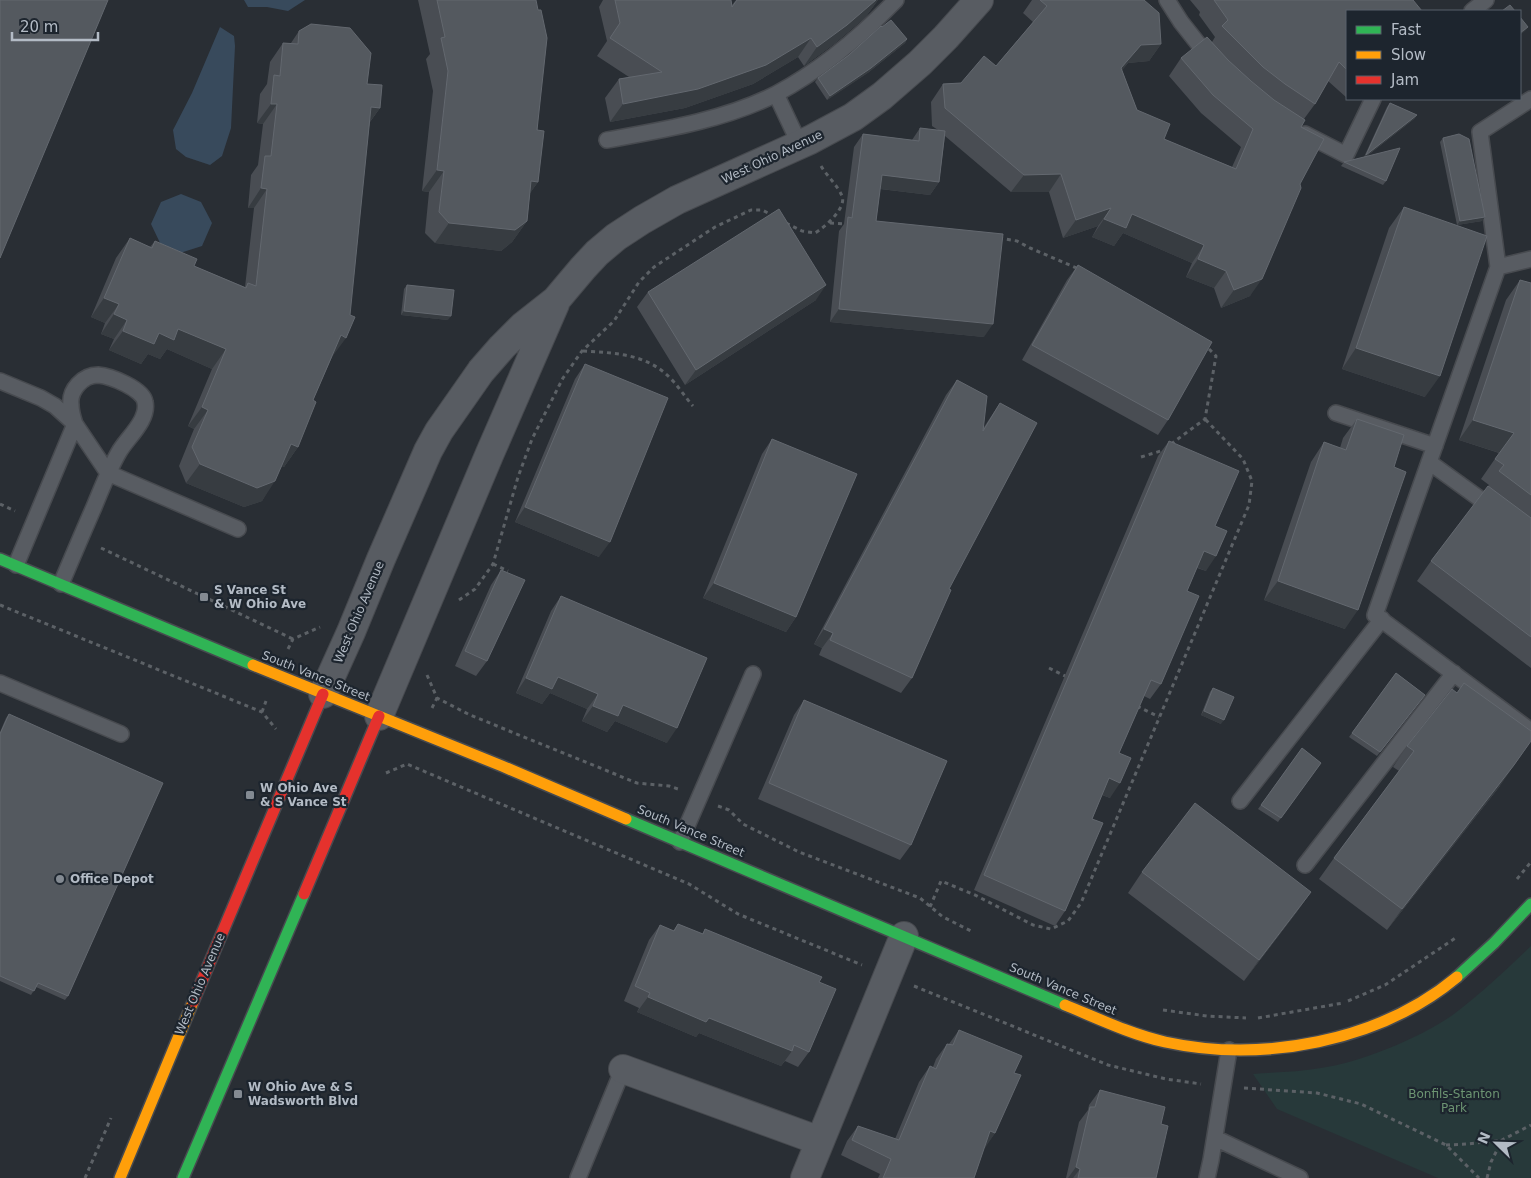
<svg xmlns="http://www.w3.org/2000/svg" width="1531" height="1178" viewBox="0 0 1531 1178" font-family="'DejaVu Sans',sans-serif">
	<rect width="100%" height="100%" fill="#292e34"/>
	<path fill="#27393a" d="M1531,946v232h-93l-161,-69 -24,-35c23,-2 46,-2 68,-6 39,-5 101,-31 133,-54 28,-21 53,-45 77,-68z"/>
	<path fill="#384a5c" d="M244,0h61l-17,11 -21,-4h-19z
		M220,27l14,9 1,10 -4,82 -9,28 -12,9 -24,-8 -10,-8 -3,-19 19,-37z
		M181,194l20,8 11,21 -10,23 -22,7 -19,-8 -10,-21 10,-22z"/>
	<g fill="none" stroke-linecap="round" stroke-linejoin="round">
		<defs>
			<path id="lane" d="M1167,0l14,22 30,38
				M1472,11l14,-11
				M776,94l24,51
				M1305,134l41,21 27,-56
				M607,140c56,-10 118,-20 169,-46 45,-24 85,-58 120,-94
				M1531,259l-33,8 -123,348 156,116
				M1498,267l-18,-135 51,-33
				M0,381l41,17 14,8 20,18 33,49 130,56
				M1336,413l99,33
				M1429,462l65,47
				M16,565l59,-141c-2,-6 -4,-12 -4,-19 -2,-15 12,-30 27,-30 13,1 45,14 47,27 4,18 -18,36 -26,50 -10,17 -17,36 -25,55 -11,25 -22,51 -33,77
				M0,683l121,51
				M1240,801l142,-182
				M680,842l73,-168
				M1305,865l149,-192
				M1215,1138l85,40
				M578,1178l45,-109
				M1207,1178l4,-18 18,-110"/>
			<path id="street" d="M323,694l28,-62 30,-73 47,-108 11,-20 42,-60 21,-24 21,-21 33,-26 27,-32 14,-15 19,-16 26,-17 35,-20 133,-60 43,-23 29,-21 38,-33 26,-26 33,-37
				M379,716l111,-263 65,-149
				M623,1069l197,72
				M805,1178l99,-242"/>
			<path id="fast" d="M0,559l253,106
				M626,819l439,186
				M1457,977l37,-34 37,-39
				M183,1178l121,-284"/>
			<path id="slow" d="M253,665l249,101 124,53
				M1065,1005c32,13 65,29 100,37 97,21 214,0 292,-65
				M120,1178l73,-176"/>
			<path id="jam" d="M304,894l75,-178
				M193,1002l130,-308"/>
		</defs>
		<use href="#lane" stroke="#474a4f" stroke-width="18"/>
		<use href="#street" stroke="#474a4f" stroke-width="30"/>
		<use href="#fast" stroke="#474a4f" stroke-width="14"/>
		<use href="#slow" stroke="#474a4f" stroke-width="14"/>
		<use href="#jam" stroke="#474a4f" stroke-width="14"/>
		<path stroke="#5c6166" stroke-width="3" stroke-dasharray="4 4" stroke-linecap="butt" d="M786,223l16,8 13,2c9,-5 32,-25 27,-37 -4,-10 -15,-20 -21,-30
			M830,223l16,1
			M999,238l18,3 13,7 49,21
			M583,351c34,2 66,3 90,30 7,8 13,17 20,25
			M1171,444l34,-25 11,-63 -10,-10
			M1141,457l23,-7
			M0,504l15,7
			M101,548l192,91
			M493,564l15,7
			M459,600l16,-11 18,-25 25,-87 14,-38 31,-61 19,-27 32,-30 25,-39 15,-15 61,-40 36,-17h11l10,5
			M0,605l262,107 14,17
			M288,649l5,-10 27,-12
			M1049,668l18,9
			M427,675l10,23 33,17 167,68 32,3 9,3
			M1137,706l22,11
			M432,708l5,-10
			M262,712l4,-11
			M386,773l21,-9 282,120 49,30 124,51
			M718,806l11,4 14,14 56,28 121,46 23,19 30,15
			M1517,879l14,-17
			M930,907l11,-26 34,14 58,30 18,4 17,-8 13,-18 168,-398 3,-24 -9,-22 -38,-40
			M914,986l194,79 58,14 35,5
			M1348,1001l37,-16 72,-48
			M1163,1010l44,6 39,2
			M1258,1018l85,-15
			M1244,1088l73,5 44,11 85,41 33,33
			M1446,1145l22,-1 34,-4
			M85,1178l26,-60
			M1487,1178l4,-16 11,-22 29,-15"/>
		<use href="#lane" stroke="#585c62" stroke-width="15"/>
		<use href="#street" stroke="#585c62" stroke-width="28"/>
		<use href="#fast" stroke="#30b455" stroke-width="11"/>
		<use href="#slow" stroke="#ff9f0a" stroke-width="11"/>
		<use href="#jam" stroke="#e5322d" stroke-width="11"/>
	</g>
	<path fill="#494d53" d="M418,0h118l2,182 -8,11 -3,28 -15,21 -11,9 -66,-8 -10,-10 4,-41 -7,-1 11,-100 -7,-32 4,-5z
		M603,0h128l1,5 4,-5h142l-11,15 -5,5 -28,24 -30,22 -6,-9 -45,27 -68,24 -75,14 -5,-24 14,-19 10,-2 -32,-21 10,-15 -8,-34z
		M1032,0h112l17,44 -12,17 -21,2 -6,7 15,40 27,29 68,28 9,-20 -40,-34 -32,-37 12,-18 31,-16 3,-5 -16,-22 1,-3 -10,-12h223l-66,11v87l-19,-17 -13,23 -11,15 -3,8 -1,57 -50,112 -29,12 -7,-20 -28,-11 6,-14 -69,-30 -9,13 -22,-9 6,-11 -35,12 -14,-46h-38l-66,-56 -6,46 -9,13 -50,-6 -4,32 108,116 -154,-15 9,-91 5,-7 10,-77 9,-13 49,6 8,-12 18,2 -6,-4 -1,-24 12,-18 18,-1 35,-17 37,-44 -10,-9z
		M882,27l25,12 -2,4 -36,29 -42,28 -12,-18 3,-4 31,-23z
		M299,31l68,53 13,24 -10,14 -38,235 -19,43 -15,47 -14,20 -2,-1 -20,35 -18,6 -58,-24 -7,-17 15,-37 -6,-3 24,-57 -45,-20 -7,10 -12,-5 -7,10 -32,-14 5,-11 -13,-5 4,-11 -14,-6 25,-59 14,-20 20,9 5,-6 39,25 51,21 9,-79h-6l3,-33 7,-10 5,-41 -6,-1 3,-29 7,-10 3,-22 13,-19h8z
		M1390,103l27,12 -3,4 -47,37 19,25 -3,4 -42,-19 3,-4 20,-5 23,-50z
		M1443,138l39,83 -25,4 -17,-83z
		M1404,207l21,190 -83,-28 47,-141z
		M1078,265l90,155 -10,15 -136,-75 45,-80z
		M1520,280l11,3v385l-114,-87 14,-20 58,-76 -8,-6 18,-26 -40,-13 47,-140z
		M407,285l41,35 -47,-5 3,-26z
		M648,292l168,8 -131,85 -48,-78z
		M585,364l14,193 -84,-35 60,-143z
		M957,380l27,47 16,-24 -51,186 -37,89 -11,15 -82,-38 3,-7 -8,-4 132,-249z
		M1357,419l-12,210 -81,-29 47,-138 13,-20 16,6 3,-10z
		M772,439l24,178 -10,15 -83,-34 59,-144z
		M1169,441l46,85 -9,45 -9,-3 -10,23 -26,93 -11,15 -6,-3 -25,57 -9,45 -8,-3 -10,24 -27,92 -10,15 -81,-36 184,-434z
		M501,570l-14,91 -11,15 -21,-10 36,-81z
		M561,596l106,147 -52,-22 -8,11 -25,-11 5,-12 -37,-16 -8,11 -26,-11 35,-82z
		M1396,673l29,22 -48,61 -28,-19z
		M1213,688l8,36 -20,-9 9,-23z
		M804,700l107,145 -11,15 -142,-61 36,-84z
		M9,714l59,282 -3,4 -29,-13 -5,8 -31,-14v-249l6,-14z
		M1407,746l93,40 -113,144 -68,-51 15,-21 65,-87 -6,-4z
		M1302,748l19,15 -43,59 -20,-13z
		M1142,872l169,20 -15,21 -52,68 -116,-88z
		M678,924l24,10 3,-5 114,53 -10,70 -11,15 -13,-6 -4,5 -82,-33 -3,4 -59,-25 2,-4 -15,-7 25,-61 11,-15 13,6z
		M959,1030l55,43 -19,60 -11,15 -10,30h-96l2,-4 -39,-19 6,-14 11,-15 37,13 24,-57 11,-16 3,1 3,-8 11,-15h2z
		M1100,1090l61,34 -5,54h-90l13,-56 9,-12 1,-5z"/>
	<path fill="#373c41" d="M876,0h2l-11,15 -5,5 -28,24 -30,22 13,-19z
		M1528,27l-3,4 -5,4v-2z
		M811,38l-13,19 -45,27 -68,24 -75,14 13,-18z
		M907,39l-2,4 -36,29 -42,28 3,-4z
		M1161,44l-12,17 -21,2 -19,23 12,-18 20,-23z
		M271,104h6l-14,20 -6,-1z
		M371,107l9,1 -14,19z
		M1417,115l-3,4 -51,40 3,-4z
		M437,170l7,1 -15,21 -7,-1z
		M1061,174l-12,18h-38l13,-17z
		M882,175l57,7 -9,13 -57,-7z
		M531,181l7,1 -15,21z
		M261,188l6,1 -13,19h-6z
		M1111,208l-13,18 -35,12 13,-18z
		M1132,214l72,31 -12,18 -69,-30 -9,13 -22,-9 12,-18z
		M1485,217l-3,4 -25,4 3,-4z
		M527,221l-15,21 -11,9 -66,-8 14,-20z
		M1198,259l28,12 -12,17 -28,-11z
		M1262,279l-12,17 -29,12 13,-18z
		M826,285l-10,15 -131,85 11,-15z
		M104,298l15,6 -14,19 -14,-6z
		M839,309l154,15 -9,13 -154,-15z
		M404,311l47,5 -3,4 -47,-5z
		M114,314l13,6 -13,19 -13,-5z
		M178,329l48,20 -14,20 -45,-20 -7,10 -12,-5 -7,10 -32,-14 14,-19 36,2z
		M341,335l5,3 -14,19 -5,-2z
		M1356,348l84,28 -15,21 -83,-28z
		M202,407l6,3 -14,19 -6,-3z
		M1473,420l41,13 -14,20 -41,-13z
		M291,444l7,3 -14,20 -7,-3z
		M200,464l75,17 -13,20 -18,6 -58,-24z
		M525,507l85,35 -11,15 -84,-35z
		M1204,551l12,5 -10,15 -12,-5z
		M1278,581l80,29 -13,19 -81,-29z
		M714,583l82,34 -10,15 -83,-34z
		M824,629l9,4 -11,15 -8,-4z
		M558,677l40,17 -11,15 -37,-16 -8,11 -26,-11 10,-15z
		M623,705l54,23 -10,15 -52,-22 -8,11 -25,-11 11,-15z
		M1204,711l20,9 -3,4 -20,-9z
		M1531,741l-31,45 -113,144 15,-21z
		M1109,778l11,5 -10,15 -12,-5z
		M1311,892l-15,21 -52,68 15,-21z
		M648,997l61,21 83,33 -11,15 -82,-33 -3,4 -59,-25z
		M990,1131l5,2 -10,15 -6,-2z
		M1076,1167l4,2 -7,9h-5z"/>
	<path fill="#54595f" stroke="#63686f" d="M0,0h108l-108,258z
		M437,0h99l2,10h3l6,28 -10,92 7,1 -6,51 -7,-1 -4,40 -12,9 -66,-7 -10,-11 5,-41 -7,-1 11,-99 -7,-33 4,-1z
		M615,0h116l1,7 5,-7h139l-29,25 -30,22 -6,-9 -45,27 -68,24 -75,15 -4,-25 43,-7 -52,-34 10,-15z
		M1040,0h104l15,13 2,31 -20,1 -20,23 16,42 33,14 -6,15 72,30 17,-40 -40,-34 -32,-37 26,-21 21,23 23,21 23,19 31,20 -4,7 23,12 -24,45 1,4 -39,91 -28,11 -8,-19 -28,-12 6,-14 -72,-31 -6,14 -22,-9 7,-11 -35,12 -15,-46 -37,1 -79,-67 -2,-24 18,-1 23,-27 12,10 51,-60z
		M1214,0h199l9,11h-75v59l-8,-8 -24,42 -30,-20 -22,-17 -41,-41 6,-6z
		M1510,5l5,6h-13z
		M1520,17l8,10 -8,6z
		M891,20l16,19 -36,29 -41,28 -12,-18 31,-23 32,-29 1,1z
		M311,24l39,4 21,25 -4,31 15,1 -2,23 -9,-1 -21,208 5,2 -9,21 -5,-3 -28,65 3,2 -18,45 -7,-3 -16,37 -18,7 -57,-24 -8,-17 16,-37 -6,-3 24,-58 -48,-20 -4,11 -15,-7 -5,11 -31,-13 4,-11 -13,-6 5,-10 -15,-6 26,-60 22,10 3,-7 42,18 -3,7 52,22 2,-5 8,3 11,-97 -6,-1 4,-32h6l6,-52h-6l3,-29 6,1 3,-33 15,1 1,-13z
		M1390,103l27,12 -51,40z
		M920,128l25,3 -6,51 -57,-7 -6,46 127,13 -10,90 -154,-15 9,-92 4,1 11,-84 56,7z
		M1459,134l10,5 16,78 -25,4 -17,-83z
		M1400,148l-14,33 -42,-19z
		M1404,207l83,29 -47,140 -84,-28z
		M779,209l47,76 -130,85 -48,-78z
		M1078,265l134,77 -44,78 -136,-75z
		M1520,280l11,3v212l-32,-24 5,-6 -9,-6 19,-26 -41,-13z
		M407,285l47,5 -3,26 -47,-5z
		M585,364l83,34 -58,144 -85,-35z
		M957,380l30,16 -4,35 17,-28 37,20 -88,166 2,1 -39,88 -82,-38 3,-7 -9,-4z
		M1357,419l47,16 -10,32 12,5 -48,138 -80,-29 46,-139 22,8z
		M772,439l85,35 -61,143 -82,-34z
		M1169,441l70,30 -24,55 12,5 -11,25 -12,-5 -17,40 12,5 -38,88 -10,-4 -32,73 12,5 -11,25 -11,-5 -17,41 11,4 -38,88 -81,-36z
		M1488,486l43,32v119l-100,-76z
		M501,570l24,10 -38,81 -22,-10z
		M561,596l146,62 -30,70 -54,-23 -5,11 -25,-10 5,-12 -40,-17 -6,12 -26,-11z
		M1396,673l29,22 -45,57 -28,-19z
		M1464,683l67,48v10l-17,24 -112,144 -68,-51 80,-107 -7,-5 45,-57 5,4z
		M1213,688l21,9 -10,23 -20,-9z
		M804,700l143,61 -36,84 -142,-62z
		M9,714l154,69 -95,213 -30,-13 -4,8 -34,-15v-242z
		M1302,748l19,15 -40,55 -20,-13z
		M1195,803l116,89 -52,68 -117,-88z
		M678,924l25,10 2,-5 117,48 -3,5 17,7 -27,63 -15,-7 -2,6 -83,-33 -3,4 -58,-25 2,-4 -15,-7 25,-61 14,6z
		M959,1030l63,26 -8,17 7,2 -26,58 -5,-2 -16,47h-91l8,-19 -39,-19 6,-14 41,14 31,-74 6,3 11,-25 6,1z
		M1100,1090l65,17 -4,17 7,2 -12,52h-78l2,-9 -4,-2 14,-60h5z"/>
	<g fill="#838a92" stroke="#1d252e" stroke-width="2">
		<rect x="199" y="592" width="10" height="10" rx="2.5"/>
		<rect x="245" y="790" width="10" height="10" rx="2.5"/>
		<circle cx="60" cy="879" r="5"/>
		<rect x="233" y="1089" width="10" height="10" rx="2.5"/>
	</g>
	<g text-anchor="middle" dominant-baseline="central" stroke-width="4.5" stroke-linejoin="round" paint-order="stroke">
		<g font-size="12" fill="#b3bbc5" stroke="#1d252e">
			<text transform="translate(772 157) rotate(-25)">West Ohio Avenue</text>
			<text transform="translate(359 612) rotate(-67)">West Ohio Avenue</text>
			<text transform="translate(316 676) rotate(22)">South Vance Street</text>
			<text transform="translate(691 831) rotate(23)">South Vance Street</text>
			<text transform="translate(200 984) rotate(-67)">West Ohio Avenue</text>
			<text transform="translate(1063 989) rotate(23)">South Vance Street</text>
		</g>
		<g font-size="12" font-weight="bold" fill="#b3bbc5" stroke="#1d252e" text-anchor="start">
			<text x="214" y="590">S Vance St<tspan x="214" dy="14">&amp; W Ohio Ave</tspan></text>
			<text x="260" y="788">W Ohio Ave<tspan x="260" dy="14">&amp; S Vance St</tspan></text>
			<text x="70" y="879">Office Depot</text>
			<text x="248" y="1087">W Ohio Ave &amp; S<tspan x="248" dy="14">Wadsworth Blvd</tspan></text>
		</g>
		<g font-size="12" fill="#6c9472" stroke="#1d252e">
			<text x="1454" y="1094">Bonfils-Stanton<tspan x="1454" dy="14">Park</tspan></text>
		</g>
	</g>
	<rect x="1346" y="10" width="175" height="90" fill="#1d252e" stroke="#59616a"/>
	<rect x="1356" y="26" width="25" height="8" fill="#30b455" stroke="#59616a"/>
	<text x="1391" y="35" font-size="15" fill="#b3bbc5">Fast</text>
	<rect x="1356" y="51" width="25" height="8" fill="#ff9f0a" stroke="#59616a"/>
	<text x="1391" y="60" font-size="15" fill="#b3bbc5">Slow</text>
	<rect x="1356" y="76" width="25" height="8" fill="#e5322d" stroke="#59616a"/>
	<text x="1391" y="85" font-size="15" fill="#b3bbc5">Jam</text>
	<g transform="translate(1496 1143) rotate(293)" stroke="#1d252e" stroke-width="4" paint-order="stroke">
	<path d="M0-4L9 19L0 12L-9 19Z" fill="#b3bbc5"/>
	<text y="-8" font-size="14" font-weight="bold" text-anchor="middle" fill="#b3bbc5">N</text>
	</g>
	<path d="M12 32v8h86v-8" fill="none" stroke="#b3bbc5" stroke-width="2.5"/>
	<text x="20" y="32" font-size="15" fill="#b3bbc5" stroke="#1d252e" stroke-width="4" paint-order="stroke">20 m</text>
</svg>
